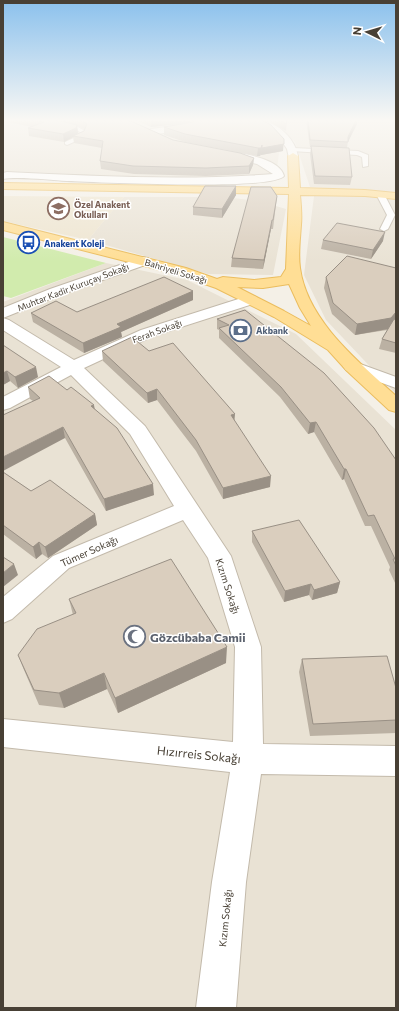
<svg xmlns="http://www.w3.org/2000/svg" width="399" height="1011" viewBox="0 0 399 1011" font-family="Commissioner,sans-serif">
	<rect width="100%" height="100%" fill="#f4f0e7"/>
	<path fill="#e9e2d4" d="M3,120h237l39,32 -2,17 -21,15 -253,-5z
		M270,120h126v72l-86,-5 -15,-45z
		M314,196l60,1 22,3v194l-70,-74 -22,-45z
		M124,197h100l35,4 27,8 -13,66 -65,-1 -120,-34z
		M106,263l81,17 109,54 100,96v578h-393v-706z"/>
	<path fill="#eee5d0" d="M3,196l121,1 -36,43 -85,-19z"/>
	<path fill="#d1ebad" d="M3,237l103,26 -95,35 -8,-2z"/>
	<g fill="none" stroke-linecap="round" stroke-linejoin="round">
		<defs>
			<path id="service" d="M32,120c14,0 45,3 54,12l-3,6 -16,7 -2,-1v-2l13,-6 2,-4 -3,-2z
				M293,148l65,3 10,4v11l-5,1 -1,-10 -5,-2 -66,-4v-2z
				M377,192h6l12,23 -7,14 -4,2 -4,-2 7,-14 -11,-21z"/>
			<path id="minor" d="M197,120h13l-21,9 -38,6 -5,-3 5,-3 36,-5z
				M225,151c15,2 55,7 59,25 -11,15 -189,6 -217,5 -16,-1 -50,-5 -64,-2v-6l4,-1c89,4 177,9 266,2l-16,-10 -36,-8 -1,-2 1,-2z
				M251,295l5,2 3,3 -3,3 -103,33 -69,32 61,58 86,130 30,91 2,97 133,2v30l-135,-2 -15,108 -10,126h-40l16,-126 18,-110 -227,-25v-28l230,23 2,-95 -27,-89 -25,-38 -114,48 -57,51 -9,4v-26l50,-41 121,-50 -44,-72 -59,-59 -61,33 -7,2v-13l58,-30 -58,-37v-12l6,2 65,40 67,-30z
				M352,361l44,16v11l-50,-18 -3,-4 3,-4z"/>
			<path id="tertiary" d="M251,120c4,0 9,0 13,1 16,4 31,18 34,35l-1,2h-8l-2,-9 -6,-9 -10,-9z
				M143,257l5,1 2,3 -2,3 -88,31 -57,23v-10l47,-19z"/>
			<path id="primary" d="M293,153l5,3 2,32 65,2 31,3v6l-31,-3 -65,-1c1,10 2,20 1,30 -1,15 -3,29 -1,43 7,53 60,95 96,128v16l-7,-2 -42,-39 -19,-21 -54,-33 -58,-29 -40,-14 -173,-44v-8l183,46 31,11 6,-2 31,3 27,-3 5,-8 3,-75 -286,-5v-6l286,5 -1,-32zM289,284l11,24 11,18 -27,-15 -47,-24 26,1z"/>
		</defs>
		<use href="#service" stroke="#c3baab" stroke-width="2"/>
		<use href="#minor" stroke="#c3baab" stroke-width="2"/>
		<use href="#tertiary" stroke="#c3baab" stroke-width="2"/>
		<use href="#primary" stroke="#ebbd5e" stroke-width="2"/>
		<use href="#service" fill="#fff" fill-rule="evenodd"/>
		<use href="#minor" fill="#fff" fill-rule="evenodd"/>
		<use href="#tertiary" fill="#fff" fill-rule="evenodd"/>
		<use href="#primary" fill="#ffde95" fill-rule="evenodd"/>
	</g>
	<path fill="#bbb1a3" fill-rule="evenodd" d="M3,120h124l46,20 81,18 -1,7 -4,9 -43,2 -72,-2 -33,-5 -1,-8 2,-13 -28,-5 -1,-6 -9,5 -35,-6 -1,-8 4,-1 -29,-6zM77,126l5,2 2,1v2l-7,3 1,-1z
		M135,120h57l-5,3 -36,4z
		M266,120h21l-1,11 -16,-9z
		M306,120h51v4l-9,17 -1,7 5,29 -2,8 -36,-1 -4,-30 1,-7h-1z
		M193,122l90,29 -22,4v-1l-1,2h-3l-72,-14 -21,-7v-8z
		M236,186v9l-14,23 -29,-3v-8z
		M277,196l-4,33h-2l-8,40 -32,-2 1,-9z
		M323,240l60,1 -12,18 -50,-10z
		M396,268v85l-17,-4 3,-10 5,-9 -32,5 -23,-21 -8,-26 2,-11z
		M193,291v9l-72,32 1,5 -38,16 -51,-31 -2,-9 46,-1z
		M245,310l151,150v125l-7,-15 1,-3 -19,-41h-6l-21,-47 -2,1 -28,-48 -6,2 -28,-37 -61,-59v-8l-2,-1v-10z
		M3,345l35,32 -20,11 -8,-7 -7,4z
		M102,351h47l85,70 36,66 -47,12 -27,-48 -39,-51 -9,3 -45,-42z
		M28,387l39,3 28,19 59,86 -48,16 -41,-73 -32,-37 -3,-2z
		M3,472l28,19 64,23 2,11 -49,33 -6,-4 -6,5 -33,-25z
		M252,531l88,51 -3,11 -25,7 -3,-5 -25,7 -32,-60z
		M69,599l157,64 -108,50 -11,-24 -43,19 -25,-3 -15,-35 -6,-15 55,-40z
		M302,659l94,29v45l-86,3 -11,-64z"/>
	<path fill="#999085" d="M151,120h41l-5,3 -36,4z
		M356,120h1v4l-9,18v-5z
		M77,125l1,8 -1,2 -13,7 -1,-8z
		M284,139l-1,12 -22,4v-1l-1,2h-3l1,-8z
		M254,158l-1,7 -4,9v-8z
		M236,186v9l-14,23v-9z
		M272,220l-1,9 -8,40 1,-9z
		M385,232l-2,9 -12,18 2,-9z
		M193,291v9l-72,32 1,5 -38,16 -1,-10 34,-19z
		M396,312v8l-8,9 -33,6 2,-11z
		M36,367l2,10 -20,11 -3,-11z
		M7,371l3,10 -7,4v-12z
		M157,389v11l-9,3 -1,-10z
		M94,405l2,11 -5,-10z
		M235,414l-1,11 -3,-10z
		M316,422l-2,10 -6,2 2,-11z
		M63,427l2,11 -62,33v-14z
		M344,469h2l-2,10 -2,1z
		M271,476l-1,11 -47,12v-11z
		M153,484l1,11 -48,16 -2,-12z
		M95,514l2,11 -49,33 -3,-11z
		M39,542l3,12 -6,5 -3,-12z
		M14,564l4,11 -15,12v-14z
		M340,582l-3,11 -25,7 2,-10z
		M311,584l-2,11 -25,7 1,-11z
		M227,647l-1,16 -108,50 -3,-15z
		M104,673l3,16 -43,19 -5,-15z"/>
	<path fill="#dacebe" stroke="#999085" d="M34,120h22l21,5 -1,3 -13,6 -35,-6 16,-6z
		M81,120h46l6,2 40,18 67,13 14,5 -5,8 -43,2 -73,-2 -33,-5 3,-20 -30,-5 11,-5 3,-7z
		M197,120h65l9,5 13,14v5l-22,4v-3l-1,3h-3l-73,-14 -21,-7 29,-5z
		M280,120h7l-1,4z
		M308,120h48l-8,17v5l-38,-2z
		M311,146l38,2 3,29 -37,-1z
		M205,186h31l-14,23 -29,-2z
		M251,187h20l6,9 -4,24h-1l-8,40 -32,-2z
		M337,223l48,9 -12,18 -50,-10z
		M347,256l49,12v44l-5,6 -34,6 -24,-21 -7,-26z
		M164,277l29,14 -76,33 4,3 -38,16 -52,-30 25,-12 21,11z
		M245,310l79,63 50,55 22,32v106l-3,-7h2l-21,-44 -6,1 -22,-47h-2l-28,-47 -6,1 -29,-36 -62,-59 10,-3 -12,-6z
		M394,319l2,1v23l-14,-4z
		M132,337l17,14 24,-8 62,71 -4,1 40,61 -48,12 -27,-48 -39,-51 -10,4 -45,-42z
		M3,345l33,22 -21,10 -8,-6 -4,2z
		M49,376l18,14 4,-3 23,18 -3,1 26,22 36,56 -49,15 -41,-72 -60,30v-42l37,-17 -12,-11z
		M3,472l28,19 19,-11 45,34 -50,33 -6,-5 -6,5 -30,-22z
		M299,520l41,62 -26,8 -3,-6 -26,7 -33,-60z
		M3,557l11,7 -11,9z
		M171,559l56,88 -112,51 -11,-25 -45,20 -25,-3 -16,-35 19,-26 39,-16 -7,-14z
		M387,656l9,32v32l-83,4 -11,-65z"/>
	<linearGradient id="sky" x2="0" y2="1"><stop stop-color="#8bc1ed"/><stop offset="0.46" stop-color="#faf8f4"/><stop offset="1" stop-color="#faf8f4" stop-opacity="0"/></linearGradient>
	<rect width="399" height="262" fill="url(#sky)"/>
	<defs>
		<symbol id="school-ring" viewBox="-11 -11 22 22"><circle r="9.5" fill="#fff" stroke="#8d6e63" stroke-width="1.5"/><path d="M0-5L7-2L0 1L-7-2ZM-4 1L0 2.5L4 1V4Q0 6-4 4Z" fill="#8d6e63"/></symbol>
		<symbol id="bus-ring" viewBox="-11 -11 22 22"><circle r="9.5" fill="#fff" stroke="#1a4fb4" stroke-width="1.5"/><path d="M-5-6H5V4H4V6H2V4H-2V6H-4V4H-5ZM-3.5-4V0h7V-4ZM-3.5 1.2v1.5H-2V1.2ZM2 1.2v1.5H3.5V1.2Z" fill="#1a4fb4"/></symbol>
		<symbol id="bank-ring" viewBox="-11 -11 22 22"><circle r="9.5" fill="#fff" stroke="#5c6f8a" stroke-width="1.5"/><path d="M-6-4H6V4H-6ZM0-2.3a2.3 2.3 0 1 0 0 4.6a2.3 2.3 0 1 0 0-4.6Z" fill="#5c6f8a"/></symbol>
		<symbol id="mosque-ring" viewBox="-11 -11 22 22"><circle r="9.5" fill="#fff" stroke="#6b7280" stroke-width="1.5"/><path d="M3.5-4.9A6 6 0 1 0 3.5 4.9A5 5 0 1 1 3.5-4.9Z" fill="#6b7280"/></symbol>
	</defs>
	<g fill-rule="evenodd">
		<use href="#school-ring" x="46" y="196" width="25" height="25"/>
		<use href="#bus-ring" x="16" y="230" width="25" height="25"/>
		<use href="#bank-ring" x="228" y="318" width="25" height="25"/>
		<use href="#mosque-ring" x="122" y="624" width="25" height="25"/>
	</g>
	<g text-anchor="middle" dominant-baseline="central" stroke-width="3" stroke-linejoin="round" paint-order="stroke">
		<g font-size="9" font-weight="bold" fill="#785e54" stroke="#fff" text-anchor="start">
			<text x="74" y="204">Özel Anakent<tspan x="74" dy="10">Okulları</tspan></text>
		</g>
		<g font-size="9" font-weight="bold" fill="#164399" stroke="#fff" text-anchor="start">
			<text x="44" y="243">Anakent Koleji</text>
		</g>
		<g font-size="9" fill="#484035" stroke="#fff">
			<text transform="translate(176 271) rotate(17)">Bahriyeli Sokağı</text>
			<text transform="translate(73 287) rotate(-21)">Muhtar Kadir Kuruçay Sokağı</text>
			<text transform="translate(157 331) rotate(-20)">Ferah Sokağı</text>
		</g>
		<g font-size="9" font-weight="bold" fill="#4e5e75" stroke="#fff" text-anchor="start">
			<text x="256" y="330">Akbank</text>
		</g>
		<g font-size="10" fill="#484035" stroke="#fff">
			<text transform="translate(89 551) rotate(-24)">Tümer Sokağı</text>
			<text transform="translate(228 586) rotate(72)">Kızım Sokağı</text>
			<text transform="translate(225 918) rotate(-84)">Kızım Sokağı</text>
		</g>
		<g font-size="12" font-weight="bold" fill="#5b616d" stroke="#fff" text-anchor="start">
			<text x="150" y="637">Gözcübaba Camii</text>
		</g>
		<g font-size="12" fill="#484035" stroke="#fff">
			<text transform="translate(199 754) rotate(6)">Hızırreis Sokağı</text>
		</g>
	</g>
	<rect width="399" height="1011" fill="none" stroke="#484035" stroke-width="8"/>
	<g transform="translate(367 32) rotate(275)" stroke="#ffffff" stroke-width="3" paint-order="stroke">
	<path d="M0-3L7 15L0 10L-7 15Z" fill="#484035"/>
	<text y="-6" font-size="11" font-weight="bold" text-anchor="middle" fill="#484035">N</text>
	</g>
</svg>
